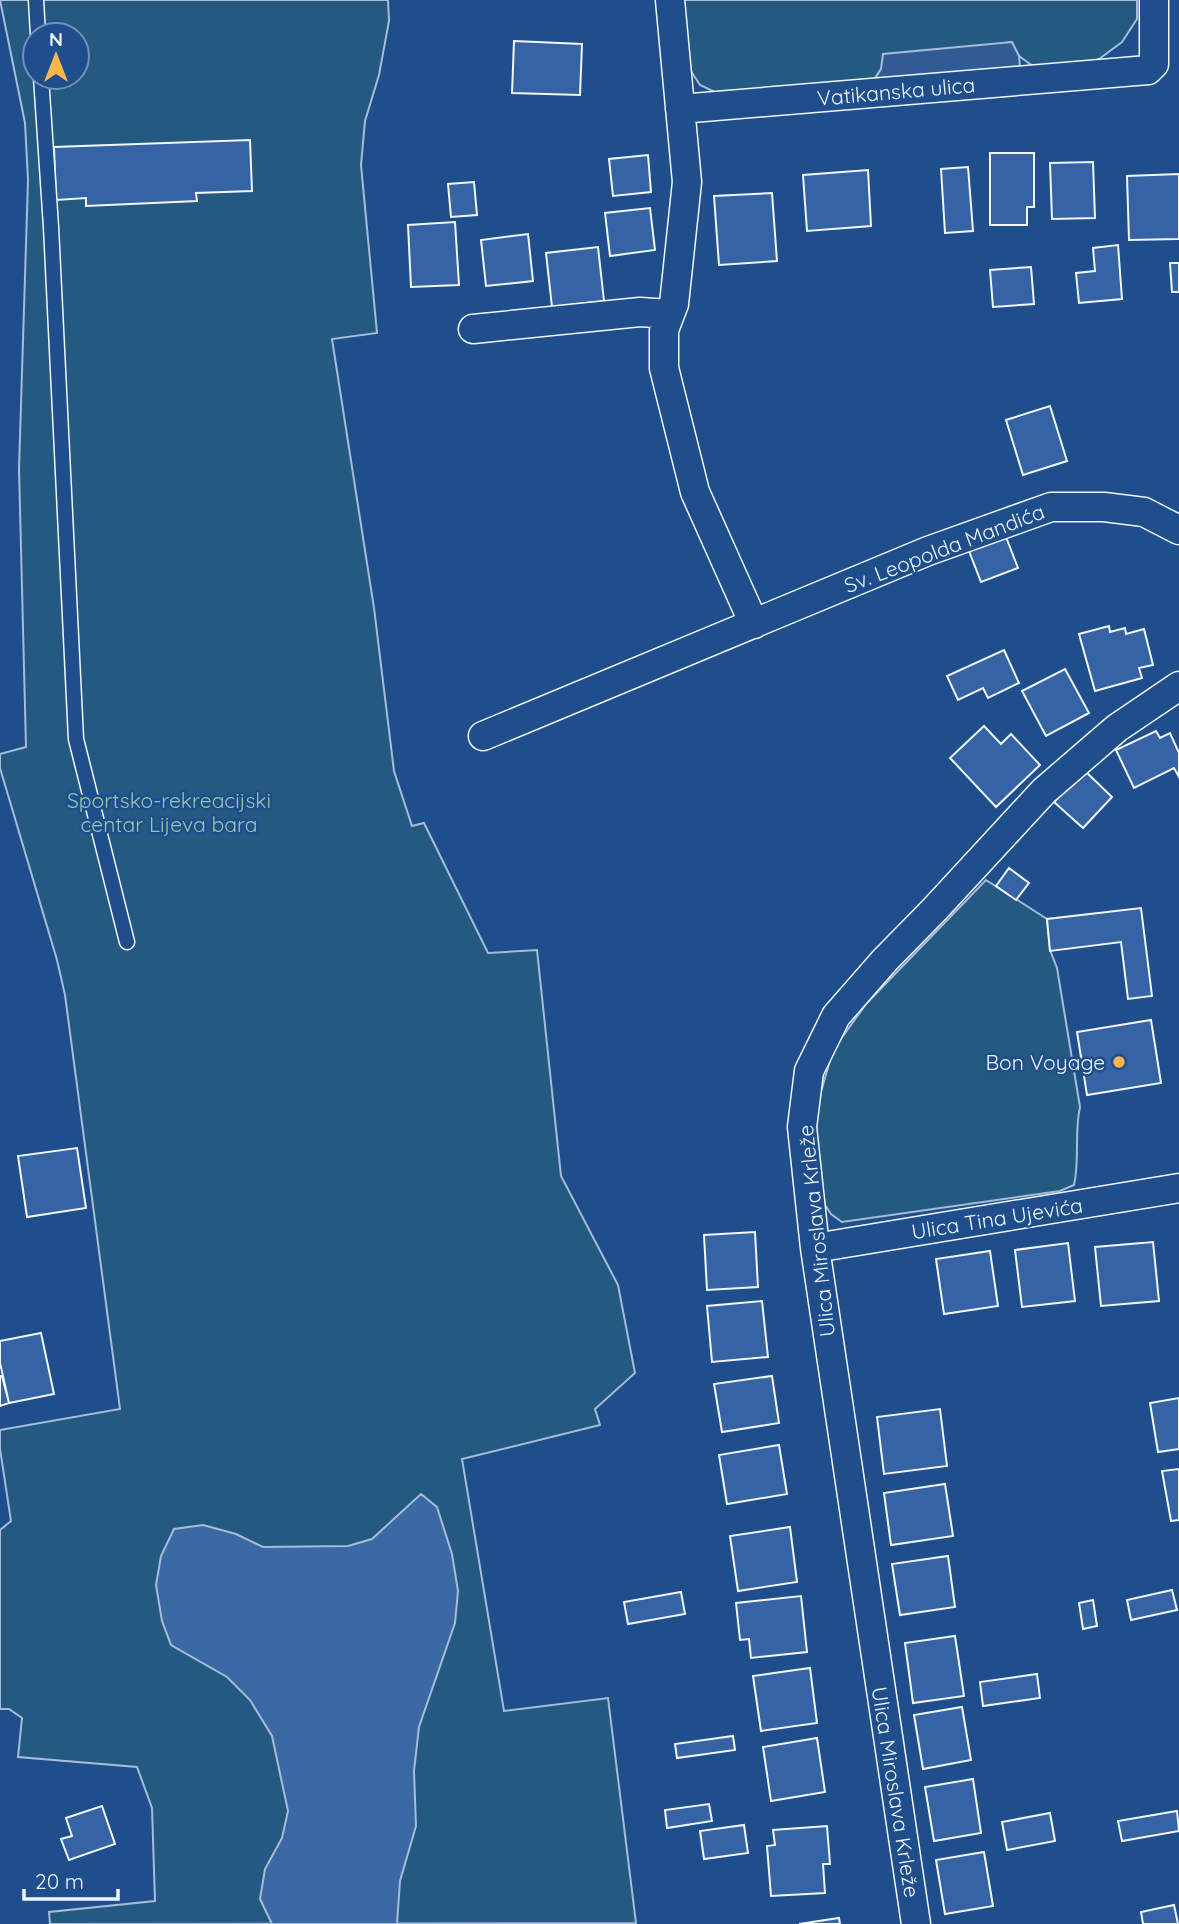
<svg xmlns="http://www.w3.org/2000/svg" width="1179" height="1924" viewBox="0 0 1179 1924" font-family="Quicksand,sans-serif">
	<rect width="100%" height="100%" fill="#1f4e8c"/>
	<path fill="#245a82" stroke="#a8bbd7" stroke-width="2" fill-rule="evenodd" d="M0,0h388l1,21 -10,54 -14,46 -4,44 16,168 -45,6 42,269 20,163 18,55 12,-3 64,130 49,-3 24,226 57,109 17,88 -40,36 5,16 -138,34 42,252 104,-13 28,225 -586,1 -1,-12 106,-11 -3,-93 -15,-41 -119,-10 4,-39 -13,-9h-9v-179l11,-9 -11,-72v-19l120,-21 -55,-414 -8,-35 -57,-192v-14l26,-7 -7,-278 9,-289 -3,-57zM35,35h42v42h-42z
		M682,0h455v19l-15,23 -23,17 -17,7 -45,3 -18,-13 -8,-14 -130,27 -7,11 -153,15 -21,-10 -13,-20z
		M986,880l61,39 3,31 7,18 23,139c-6,26 0,52 -6,78l-14,6 -218,31 -11,-8 -6,-9 -9,-55 1,-44 16,-56 33,-46z"/>
	<path fill="#305b95" stroke="#a8bbd7" stroke-width="2" d="M1012,42l7,14 1,11 -146,13 7,-11 2,-15z"/>
	<path fill="#3b69a3" stroke="#a8bbd7" stroke-width="2" d="M421,1494l16,13 15,47 6,37 -3,32 -36,104 -5,44 2,55 -16,55 -3,43h-125l-12,-25 5,-30 17,-31 6,-27 -16,-75 -22,-36 -23,-23 -56,-32 -9,-24 -6,-36 5,-29 13,-27 29,-4 33,9 27,13 85,-1 24,-7z"/>
	<path fill="#3563a3" stroke="#f2f6ff" stroke-width="2" d="M514,41l68,3 -2,51 -68,-2z
		M250,140l2,51 -56,2 1,8 -111,5v-8l-30,2 -2,-53z
		M990,153h44v54h-7v18h-37z
		M648,155l3,37 -38,4 -4,-37z
		M1093,162l2,56 -43,1 -2,-56z
		M968,167l5,64 -28,2 -4,-64z
		M868,170l3,56 -64,5 -4,-56z
		M1179,174v65l-50,1 -2,-64z
		M474,182l3,33 -26,2 -3,-33z
		M772,193l5,68 -58,4 -5,-69z
		M650,208l5,42 -45,6 -5,-43z
		M455,222l4,63 -48,2 -3,-62z
		M528,234l5,47 -47,5 -5,-46z
		M1118,245l4,54 -43,4 -3,-30 19,-2 -2,-23z
		M598,247l6,54 -52,6 -6,-54z
		M1170,263h9v29h-7z
		M1031,267l3,37 -41,3 -3,-37z
		M1050,406l17,55 -44,14 -17,-55z
		M1006,537l12,31 -37,14 -12,-31z
		M1109,626l1,6 15,-4 1,6 18,-5 9,36 -14,3 3,10 -47,13 -16,-57z
		M1004,650l15,33 -31,15 -5,-10 -25,12 -11,-24z
		M1065,669l24,44 -43,23 -24,-45z
		M984,726l17,18 10,-10 29,31 -44,42 -46,-49z
		M1156,731l4,7 10,-5 9,20v24l-5,-9 -40,20 -18,-38z
		M1084,770l28,27 -29,31 -29,-26z
		M1009,868l20,15 -13,17 -20,-14z
		M1141,908l11,88 -24,3 -7,-57 -71,9 -3,-32z
		M1151,1020l10,63 -74,12 -10,-63z
		M77,1148l9,60 -59,9 -9,-61z
		M755,1232l3,55 -51,3 -3,-55z
		M1153,1242l6,59 -58,5 -6,-59z
		M1068,1243l7,58 -53,6 -7,-57z
		M990,1251l8,55 -54,8 -8,-55z
		M762,1301l6,56 -56,5 -5,-56z
		M41,1333l13,61 -45,9 -9,-40v-22z
		M0,1376h2l7,27 -9,3z
		M772,1376l7,47 -57,9 -8,-48z
		M1179,1398v51l-21,3 -8,-49z
		M940,1409l7,57 -63,8 -7,-57z
		M779,1445l8,49 -60,10 -8,-49z
		M1179,1469v51l-8,1 -9,-50z
		M945,1484l8,52 -62,9 -7,-52z
		M790,1527l7,55 -59,9 -8,-55z
		M948,1556l7,51 -55,8 -8,-51z
		M1172,1590l5,20 -46,10 -4,-20z
		M681,1592l4,22 -57,10 -4,-22z
		M801,1596l6,56 -56,6 -2,-19 -9,1 -4,-37z
		M1093,1600l4,26 -14,3 -4,-26z
		M955,1636l9,60 -51,7 -8,-60z
		M810,1668l7,55 -56,8 -8,-55z
		M1037,1674l3,24 -57,8 -3,-24z
		M962,1707l9,53 -48,9 -9,-54z
		M733,1736l2,14 -58,8 -2,-14z
		M817,1738l8,54 -54,9 -8,-54z
		M973,1779l8,54 -47,8 -9,-54z
		M709,1804l3,17 -45,7 -2,-18z
		M102,1806l13,38 -46,16 -8,-21 11,-3 -6,-18z
		M1177,1811l2,20 -57,10 -4,-20z
		M1050,1813l5,28 -48,9 -5,-28z
		M744,1825l4,28 -44,6 -4,-28z
		M827,1826l3,38h-7l2,29 -54,3 -4,-50 8,-1 -2,-15z
		M984,1852l9,54 -48,8 -9,-54z
		M1174,1905l4,19h-35l-2,-12z
		M839,1918l1,6h-41z"/>
	<g fill="none" stroke-linecap="round" stroke-linejoin="round">
		<defs>
			<path id="service" d="M36,0l2,35
				M41,77l10,150 25,512 51,203"/>
			<path id="minor" d="M670,0l17,182 -13,122 -10,26v38l31,124 59,132
				M680,109l468,-39 6,-6v-64
				M473,329l167,-17 30,2
				M483,736l445,-185 123,-44h53l40,5 35,18
				M815,1248l364,-60
				M916,1924l-101,-676 -13,-121 7,-56 27,-55 49,-56 50,-51 109,-118 73,-63 62,-42"/>
		</defs>
		<use href="#service" stroke="#f2f6ff" stroke-width="17"/>
		<use href="#minor" stroke="#f2f6ff" stroke-width="31"/>
		<use href="#service" stroke="#1f4e8c" stroke-width="14"/>
		<use href="#minor" stroke="#1f4e8c" stroke-width="28"/>
	</g>
	<circle fill="#ffb74d" stroke="#1f4e8c" stroke-width="2.5" cx="1119" cy="1062" r="7"/>
	<g text-anchor="middle" dominant-baseline="central" stroke-width="5" stroke-linejoin="round" paint-order="stroke">
		<g font-size="21" fill="#f2f6ff" stroke="#1f4e8c">
			<text transform="translate(896 91) rotate(-5)">Vatikanska ulica</text>
			<text transform="translate(944 548) rotate(-21)">Sv. Leopolda Mandića</text>
			<text transform="translate(997 1218) rotate(-9)">Ulica Tina Ujevića</text>
			<text transform="translate(816 1231) rotate(-96)">Ulica Miroslava Krleže</text>
			<text transform="translate(896 1792) rotate(81)">Ulica Miroslava Krleže</text>
		</g>
		<g font-size="21" fill="#97c8a6" stroke="#1f4e8c">
			<text x="169" y="800">Sportsko-rekreacijski<tspan x="169" dy="24">centar Lijeva bara</tspan></text>
		</g>
		<g font-size="21" fill="#f2f6ff" stroke="#1f4e8c" text-anchor="end">
			<text x="1105" y="1062">Bon Voyage</text>
		</g>
	</g>
	<g transform="translate(56 56)"><circle r="33" fill="#1f4e8c" stroke="#7391ba" stroke-width="2"/>
	<path d="M0-5L12 26L0 18L-12 26Z" fill="#ffb74d"/>
	<text y="-10" font-size="19" font-weight="bold" text-anchor="middle" fill="#f2f6ff">N</text>
	</g>
	<path d="M24 1889v10h94v-10" fill="none" stroke="#f2f6ff" stroke-width="3.5"/>
	<text x="35" y="1889" font-size="21" fill="#f2f6ff" stroke="#1f4e8c" stroke-width="5" paint-order="stroke">20 m</text>
</svg>
